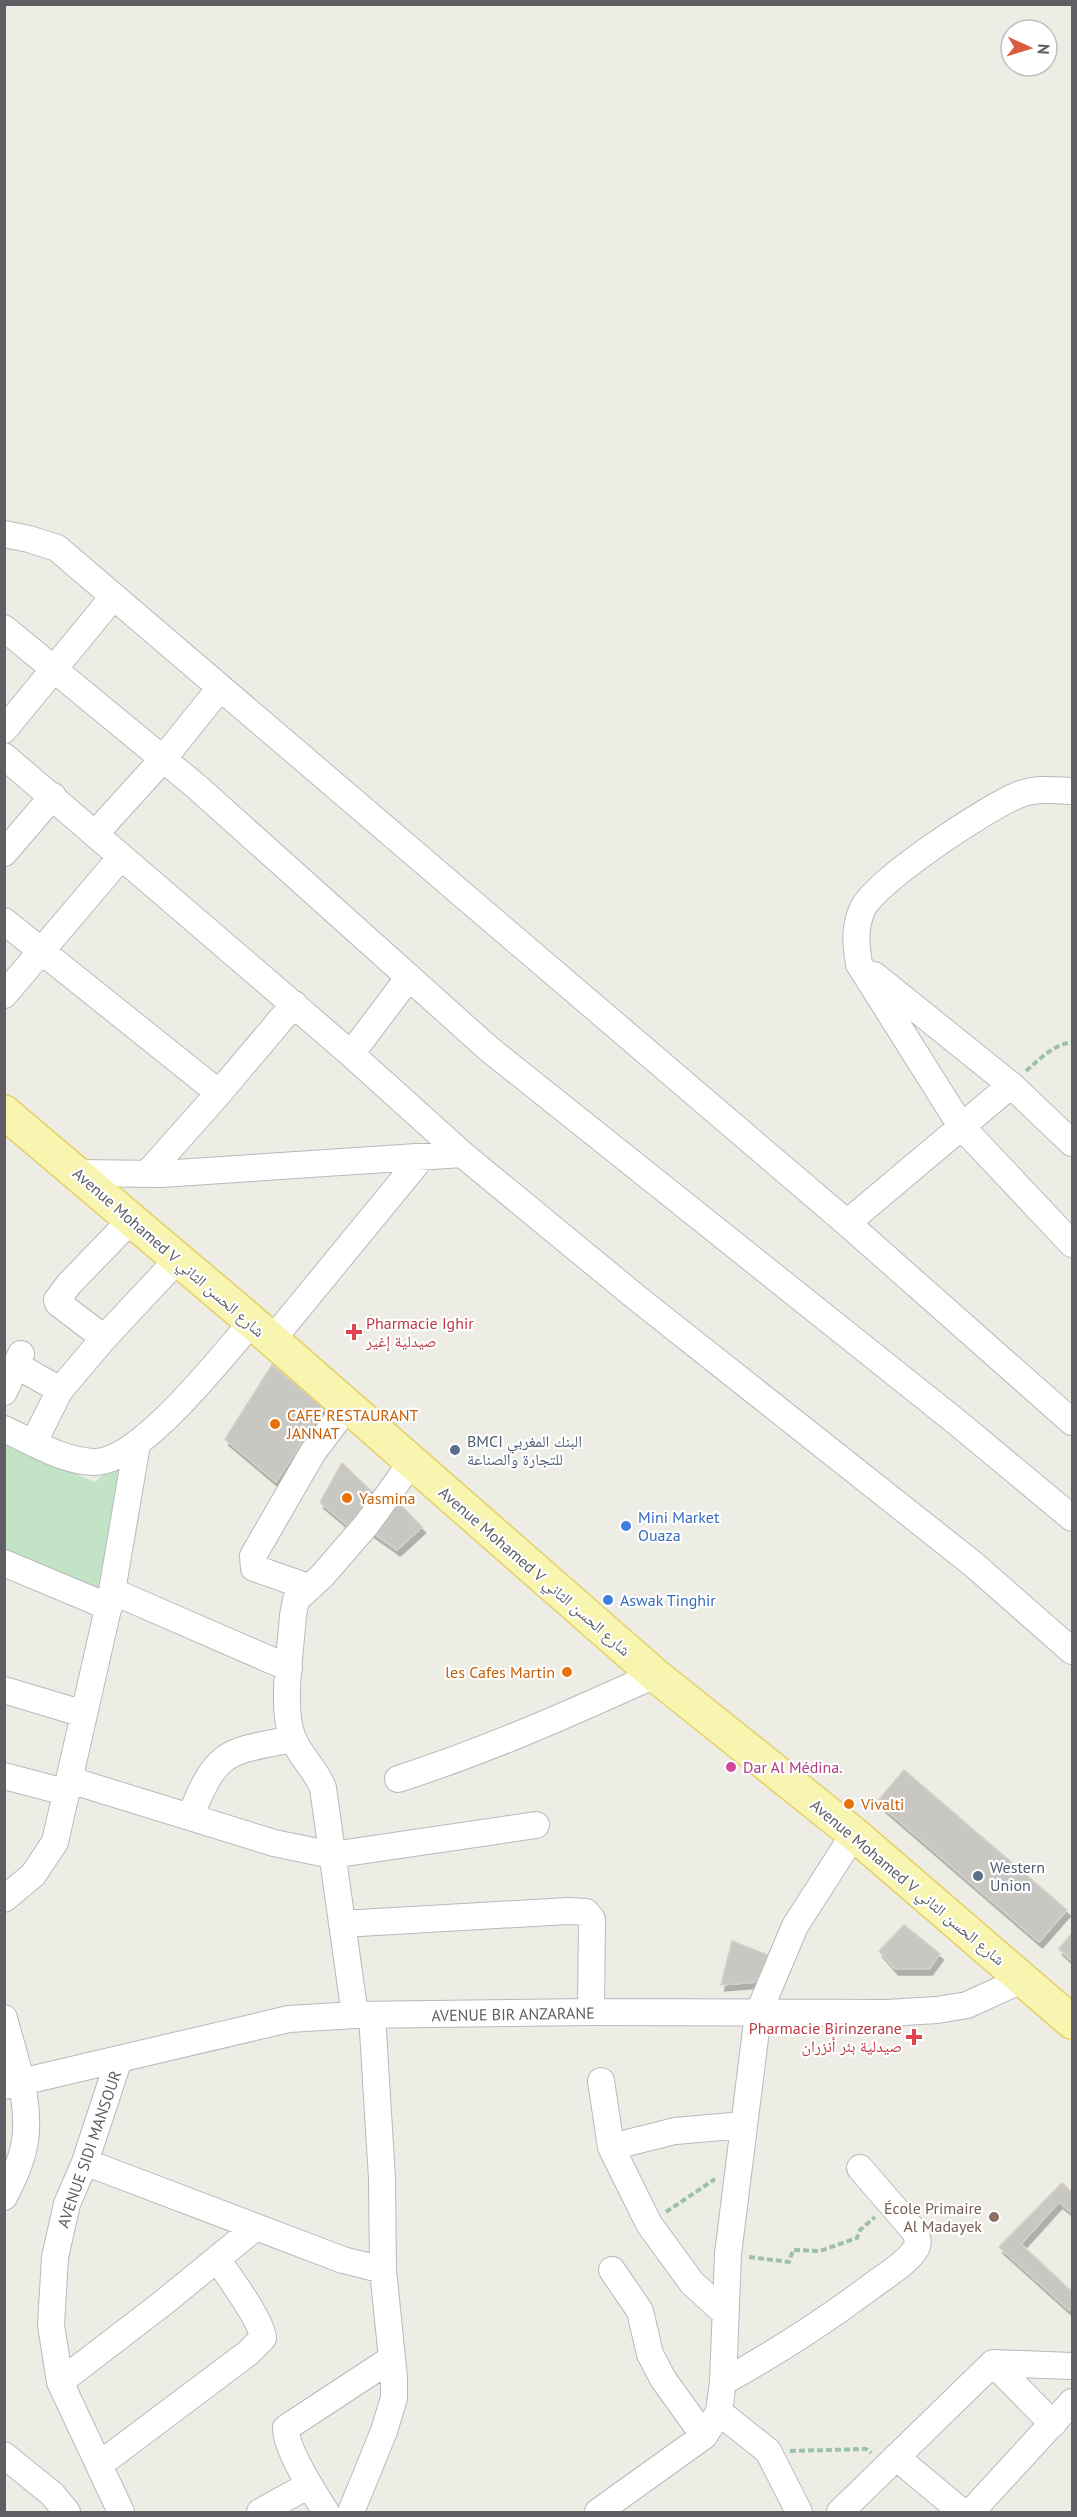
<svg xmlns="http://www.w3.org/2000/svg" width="1077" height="2517" viewBox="0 0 1077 2517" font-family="'PT Sans','Noto Naskh Arabic',sans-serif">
	<defs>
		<filter id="shadow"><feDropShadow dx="3.5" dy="6" stdDeviation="0" flood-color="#0004"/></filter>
	</defs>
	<rect width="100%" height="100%" fill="#eeede5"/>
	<path fill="#c3e3c7" d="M4,1444l91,38 18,-16 12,-2 -24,125 -96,-36z"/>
	<path fill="#c9c7c2" stroke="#d2cfc4" stroke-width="1.5" filter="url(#shadow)" d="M272,1365l52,44 -48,73 -51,-43z
		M342,1463l31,30 -20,37 -33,-28z
		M395,1499l27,28 -25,23 -28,-20z
		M904,1770l163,140 -28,32 -162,-140z
		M904,1925l36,29 -11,15h-34l-16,-18z
		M1072,1933v28l-13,-12z
		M732,1941l36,14 -12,27 -35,3z
		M1062,2183l10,9v21l-13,-11 -38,42 49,46 2,-2v19l-3,3 -70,-63z"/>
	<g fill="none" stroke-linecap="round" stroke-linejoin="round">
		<defs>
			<path id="minor" d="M4,534l25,5 28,9 790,675 225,199
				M4,628l193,159 292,262 470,375 113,94
				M4,730l109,-133
				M4,756l347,298 111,100 175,144 336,266 99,87
				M1072,791c-17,-1 -37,-3 -54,4 -30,12 -145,87 -156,115 -8,19 -6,35 -3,54l102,162 111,118
				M95,834l68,-75 57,-71
				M4,853l49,-57
				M4,921l215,172
				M874,975l137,110 61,58
				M4,995l117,-138
				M351,1054l58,-77
				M77,1173l84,1 301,-20
				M147,1174l72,-81 75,-89
				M847,1223l164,-138
				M104,1338l-46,-35 -1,-3 12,-16 63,-65
				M272,1340l150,-183
				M16,1365l44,25 44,-52 74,-79
				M4,1392l17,-38
				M4,1429c29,13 58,32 90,33 45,2 129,-107 158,-140
				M34,1442l26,-52
				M137,1444l-25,147 177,77
				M4,1563l105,44
				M308,1587l-54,-19 -1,-12 60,-104 34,-45
				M4,1690l80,24
				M4,1776l61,16
				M398,1779c90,-29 171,-65 257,-104
				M70,1780l204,63 58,12 204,-30
				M190,1817c27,-67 35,-65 103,-78
				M4,1899l29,-24 22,-33 57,-251
				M342,1924l226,-13 18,1 6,7 -1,93
				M355,2015l-32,-227c-7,-19 -24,-32 -31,-52 -11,-29 -1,-89 1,-121l3,-15 26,-24 45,-52 44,-61
				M4,2018c10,39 27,82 21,123 -3,20 -12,38 -21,56
				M119,2059l-34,103 -18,42 -12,53 -4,68 9,57 61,130
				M601,2081l10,66 38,77 43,59 32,29
				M4,2086l285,-67 66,-4 236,-3 296,1 50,-3 30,-5 57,-26
				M611,2147l64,-16 69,-6
				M85,2162l258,98 40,10
				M612,2270l28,41 10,43 13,25 41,57
				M993,2363l60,61
				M60,2382l103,-79 93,-76
				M723,2382c51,-28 99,-59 146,-94 13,-10 38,-25 46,-38 4,-6 3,-12 0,-18l-55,-64
				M719,2412l49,39 31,61
				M4,2455l48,39 15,18
				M896,2457l66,55
				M99,2465l149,-112 15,-15c-1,-17 -35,-63 -46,-79
				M260,2512l49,-27
				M326,2512c-11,-17 -41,-64 -40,-84l105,-69
				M351,2512l33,-81 10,-33v-20l-11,-108 -1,-92 -10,-163
				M598,2512l106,-76 15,-24 4,-30 5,-128 30,-240 37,-88 59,-92
				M840,2512l153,-149 79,3
				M971,2512l101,-110"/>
			<path id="major" d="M4,1112l248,210 403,353 199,159 218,188"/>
		</defs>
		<use href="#minor" stroke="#b7b9bd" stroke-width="28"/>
		<use href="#major" stroke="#e5d067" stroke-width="36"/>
		<path stroke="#9cc1ab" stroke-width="4" stroke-dasharray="6 3" stroke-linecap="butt" d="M1026,1071c15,-13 27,-26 46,-29
			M666,2212l49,-33
			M749,2257l40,5 4,-12 27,1 37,-13 3,-8 15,-13
			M790,2451l76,-2 5,4"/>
		<use href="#minor" stroke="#fff" stroke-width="26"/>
		<use href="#major" stroke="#f8f5b0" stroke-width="33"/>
	</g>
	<g fill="#e0444e" stroke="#fff" stroke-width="2">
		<path d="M351 1323h6v6h6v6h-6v6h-6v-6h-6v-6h6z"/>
		<path d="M911 2028h6v6h6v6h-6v6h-6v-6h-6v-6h6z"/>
	</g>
	<g fill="#e8710a" stroke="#fff" stroke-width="2">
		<circle cx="275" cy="1424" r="6"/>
		<circle cx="347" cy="1498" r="6"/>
		<circle cx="567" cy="1672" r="6"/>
		<circle cx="849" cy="1804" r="6"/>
	</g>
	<g fill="#5c6f8a" stroke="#fff" stroke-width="2">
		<circle cx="455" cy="1450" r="6"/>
		<circle cx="978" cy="1876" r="6"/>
	</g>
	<g fill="#3f7fe0" stroke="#fff" stroke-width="2">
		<circle cx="626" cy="1526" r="6"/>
		<circle cx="608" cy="1600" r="6"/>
	</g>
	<circle fill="#d1479c" stroke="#fff" stroke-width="2" cx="731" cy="1767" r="6"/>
	<circle fill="#8d6e63" stroke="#fff" stroke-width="2" cx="994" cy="2217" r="6"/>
	<g text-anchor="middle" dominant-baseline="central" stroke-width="4.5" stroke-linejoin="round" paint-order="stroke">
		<g font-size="16" fill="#5d5f64" stroke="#fff">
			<text transform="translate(169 1252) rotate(41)">Avenue Mohamed V شارع الحسن الثاني</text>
			<text transform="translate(535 1571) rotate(41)">Avenue Mohamed V شارع الحسن الثاني</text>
			<text transform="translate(908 1882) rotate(40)">Avenue Mohamed V شارع الحسن الثاني</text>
			<text transform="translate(513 2014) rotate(-1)">AVENUE BIR ANZARANE</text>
			<text transform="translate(89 2149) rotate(-71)">AVENUE SIDI MANSOUR</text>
		</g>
		<g font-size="16" fill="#be3a42" stroke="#fff" text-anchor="start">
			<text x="366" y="1323">Pharmacie Ighir<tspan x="366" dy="18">صيدلية إغير</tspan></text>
			<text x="902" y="2028" text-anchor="end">Pharmacie Birinzerane<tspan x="902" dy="18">صيدلية بئر أنزران</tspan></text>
		</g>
		<g font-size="16" fill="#c56008" stroke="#fff" text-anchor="start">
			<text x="287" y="1415">CAFE RESTAURANT<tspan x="287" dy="18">JANNAT</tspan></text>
			<text x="359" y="1498">Yasmina</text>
			<text x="555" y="1672" text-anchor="end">les Cafes Martin</text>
			<text x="861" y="1804">Vivalti</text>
		</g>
		<g font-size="16" fill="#4e5e75" stroke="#fff" text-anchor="start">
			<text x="467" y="1441">BMCI البنك المغربي<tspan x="467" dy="18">للتجارة والصناعة</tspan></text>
			<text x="990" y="1867">Western<tspan x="990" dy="18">Union</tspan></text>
		</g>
		<g font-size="16" fill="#366cbe" stroke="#fff" text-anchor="start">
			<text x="638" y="1517">Mini Market<tspan x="638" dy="18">Ouaza</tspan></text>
			<text x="620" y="1600">Aswak Tinghir</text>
		</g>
		<g font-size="16" fill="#b23c85" stroke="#fff" text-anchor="start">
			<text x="743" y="1767">Dar Al Médina.</text>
		</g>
		<g font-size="16" fill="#785e54" stroke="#fff" text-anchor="end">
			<text x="982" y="2208">École Primaire<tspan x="982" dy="18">Al Madayek</tspan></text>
		</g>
	</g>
	<rect width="1077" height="2517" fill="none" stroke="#5d5f64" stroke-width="12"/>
	<g transform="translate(1029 48) rotate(94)"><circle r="28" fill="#ffffff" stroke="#bebfc1" stroke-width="1.5"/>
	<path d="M0-4.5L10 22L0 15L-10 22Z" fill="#da5d3f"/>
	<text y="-9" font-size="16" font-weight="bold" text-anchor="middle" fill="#5d5f64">N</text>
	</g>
</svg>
